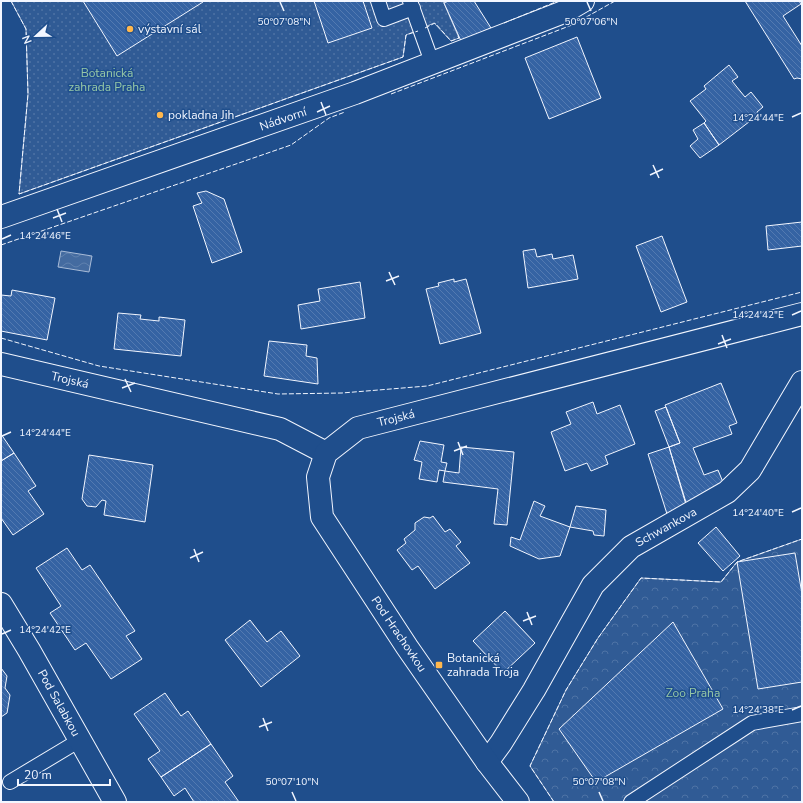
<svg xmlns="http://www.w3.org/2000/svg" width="803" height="803" viewBox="0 0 803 803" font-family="'Nunito Sans',sans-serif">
	<defs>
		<pattern id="park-crowns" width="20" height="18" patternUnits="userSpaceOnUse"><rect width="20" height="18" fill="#305b95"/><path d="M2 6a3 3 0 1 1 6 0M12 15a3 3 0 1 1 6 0" fill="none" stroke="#4e73a5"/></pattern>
		<pattern id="garden-dots" width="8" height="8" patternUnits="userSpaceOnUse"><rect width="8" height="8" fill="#305b95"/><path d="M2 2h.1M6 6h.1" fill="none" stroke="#4e73a5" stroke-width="1.8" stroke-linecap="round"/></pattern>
		<pattern id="water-waves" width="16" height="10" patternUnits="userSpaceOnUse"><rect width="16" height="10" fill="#446ba0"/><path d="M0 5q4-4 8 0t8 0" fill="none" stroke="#5f81ae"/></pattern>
		<pattern id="building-back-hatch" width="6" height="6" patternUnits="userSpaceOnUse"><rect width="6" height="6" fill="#3563a3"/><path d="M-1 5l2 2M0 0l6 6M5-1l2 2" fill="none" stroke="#537ab1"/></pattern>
	</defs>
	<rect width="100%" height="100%" fill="#1f4e8c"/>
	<path fill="url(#park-crowns)" stroke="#a8bbd7" d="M802,539v263h-248l-24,-36 36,-76 32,-52 43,-60 80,4 16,-20z"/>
	<path fill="url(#garden-dots)" stroke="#a8bbd7" d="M11,1h432l16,37 -8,3 -17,-18 -28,12 -3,22 -384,137 9,-100 -2,-65z"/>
	<path fill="url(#water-waves)" stroke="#a8bbd7" d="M61,251l31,5 -3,16 -31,-5z"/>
	<path fill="url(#building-back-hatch)" stroke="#f2f6ff" d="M83,1h120v1l-86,54z
		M314,1h49l9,27 -44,15z
		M448,1h26l17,27 -30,13 -17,-38z
		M745,1h54l2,3 -18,12 19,30v33l-5,-1 -3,1z
		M577,37l24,61 -52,21 -24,-61z
		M729,65l9,12 -6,4 13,16 6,-5 12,15 -6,5 1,3 -39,30 -15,-22 2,-2 -16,-20 16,-12 -2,-3z
		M704,123l15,22 -19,13 -10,-12 8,-7 -5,-9z
		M206,191l18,8 18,53 -30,11 -19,-57 9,-3 -5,-10z
		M802,222v24l-34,4 -2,-24z
		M662,236l25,66 -26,10 -25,-66z
		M535,249l2,8 15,-3 1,5 20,-4 5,24 -50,9 -5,-37z
		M454,279v3l12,-3 15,54 -41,11 -14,-55 13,-3 -1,-3z
		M360,282l5,36 -64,11 -3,-24 22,-4 -2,-12z
		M12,290l43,8 -8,42 -46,-9v-36l10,1z
		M118,313l23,2 -1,4 19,2v-4l26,3 -4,36 -67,-7z
		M269,341l38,4 -1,11 11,2 1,26 -54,-8z
		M721,383l16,40 -8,3 3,8 -39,14 11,27 14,-5 9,22 -39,17 -19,-62 11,-4 -15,-38z
		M593,402l4,12 23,-9 15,39 -30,12 3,8 -17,7 -4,-8 -22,8 -14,-39 20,-8 -5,-12z
		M666,407l14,36 -11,4 -14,-36z
		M1,434l13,19 -13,8z
		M420,441l24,4 -3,17 6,1 -2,8 -6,-1 -2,12 -18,-3 3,-17 -8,-2z
		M461,447l53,5 -7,73 -13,-1 4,-35 -55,-7 2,-11 14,2z
		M669,447l18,61 -20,6 -19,-60z
		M14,453l22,33 -8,5 16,23 -31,21 -12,-17v-57z
		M89,455l64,10 -8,57 -41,-7 2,-14 -4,-1 -6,7 -9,-1 -5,-7z
		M534,501l11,5 -5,10 30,11 -10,29 -21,3 -29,-13 1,-9 9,3z
		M576,506l30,4 -2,26 -10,-1 -1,-4 -23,-4z
		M433,516l12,16 5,-3 11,13 -5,4 14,17 -35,26 -17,-23 -6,4 -15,-20 9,-7 -2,-4 11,-9v-7l9,-6 6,1z
		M716,527l24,29 -17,15 -25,-28z
		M67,548l15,22 8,-5 45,66 -9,5 16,23 -31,20 -25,-36 -11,7 -25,-37 11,-7 -25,-38z
		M795,553l7,41v88l-44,7 -21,-127z
		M505,611l30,32 -32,30 -30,-32z
		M250,620l17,22 14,-11 19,25 -39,31 -36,-47z
		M673,622l50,87 -127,73 -37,-53z
		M1,668l6,8 -2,12 5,7 -3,18 -6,4z
		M165,693l16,23 7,-5 23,33 -50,33 -13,-18 12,-8 -26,-37z
		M211,744l22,32 -8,6 14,20h-45l-9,-14 -11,8 -13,-19z"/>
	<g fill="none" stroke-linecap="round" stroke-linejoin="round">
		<defs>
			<path id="lane" d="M378,1l6,18 29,-11
				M410,1l23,64
				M10,782l70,-42
				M631,802l121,-79 50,-9"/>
			<path id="street" d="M1,217l354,-124 211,-82 17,-10
				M1,364l279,65 46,24
				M1,604l28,46 86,152
				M487,762l14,-19 33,-53 59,-105 38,-38 96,-55 23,-22 52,-88"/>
			<path id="secondary" d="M518,802l-31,-40 -80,-115 -85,-130 -4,-40 8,-24 32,-25 444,-114"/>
		</defs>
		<use href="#lane" stroke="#f2f6ff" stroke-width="16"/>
		<use href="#street" stroke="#f2f6ff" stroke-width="24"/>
		<use href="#secondary" stroke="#f2f6ff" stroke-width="24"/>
		<use href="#lane" stroke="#1f4e8c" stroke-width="14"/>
		<use href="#street" stroke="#1f4e8c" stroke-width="22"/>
		<use href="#secondary" stroke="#1f4e8c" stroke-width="22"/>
		<path stroke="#f2f6ff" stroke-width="1" stroke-dasharray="5 2" stroke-linecap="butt" d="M11,1l15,28 2,65 -9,100 384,-137 3,-22 12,-4
			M504,23l54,-22
			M425,28l10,-5 16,18 8,-3 -1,-2
			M391,94l181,-69 43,-24
			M1,245l290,-100 38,-27 16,-6
			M1,338l98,28 179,28 64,-1 85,-7 375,-94
			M554,802l-24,-36 36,-76 32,-52 43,-60 80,4 16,-20 65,-23"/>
	</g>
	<path fill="none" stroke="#f2f6ff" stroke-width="1.5" d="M280,2l4,9M587,2l4,9M321,102l5,13M317,112l13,-6M792,117l9,-4M653,165l6,13M650,175l13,-6M57,209l5,13M53,218l13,-5M2,239l9,-4M389,272l6,13M386,281l13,-5M792,315l9,-4M722,335l5,13M718,344l13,-5M125,379l6,13M122,388l13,-5M2,436l9,-4M458,442l5,13M454,451l13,-5M792,512l9,-4M194,549l5,13M190,558l13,-6M527,612l5,13M523,621l13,-5M2,634l9,-4M792,710l9,-4M263,718l5,13M259,727l13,-5M292,792l4,9M599,792l4,9"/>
	<g fill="#ffb74d" stroke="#1f4e8c" stroke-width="1.5">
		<circle cx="130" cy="29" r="4"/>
		<circle cx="160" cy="115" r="4"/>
		<rect x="435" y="661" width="8" height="8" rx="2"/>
	</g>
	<g text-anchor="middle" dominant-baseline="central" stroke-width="3" stroke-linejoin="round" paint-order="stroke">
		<g font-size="12" fill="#f2f6ff" stroke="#1f4e8c" text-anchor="start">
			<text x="138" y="29">výstavní sál</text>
			<text x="168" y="115">pokladna Jih</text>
			<text x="447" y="658">Botanická<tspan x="447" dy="14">zahrada Troja</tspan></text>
		</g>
		<g font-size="12" fill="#97c8a6" stroke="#1f4e8c">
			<text x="107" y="73">Botanická<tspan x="107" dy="14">zahrada Praha</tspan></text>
			<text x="693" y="693">Zoo Praha</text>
		</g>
		<g font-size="12" fill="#f2f6ff" stroke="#1f4e8c">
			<text transform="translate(283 119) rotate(-19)">Nádvorní</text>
			<text transform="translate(70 380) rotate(13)">Trojská</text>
			<text transform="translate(396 418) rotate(-14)">Trojská</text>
			<text transform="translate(666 527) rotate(-29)">Schwankova</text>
			<text transform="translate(399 634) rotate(56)">Pod Hrachovkou</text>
			<text transform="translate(59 703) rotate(61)">Pod Salabkou</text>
		</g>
	</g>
	<g font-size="10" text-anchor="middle" fill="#f2f6ff" stroke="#1f4e8c" stroke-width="3" stroke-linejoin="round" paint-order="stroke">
		<text x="284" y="25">50°07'08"N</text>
		<text x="591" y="25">50°07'06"N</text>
		<text x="758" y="121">14°24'44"E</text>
		<text x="45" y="239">14°24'46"E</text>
		<text x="758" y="318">14°24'42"E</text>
		<text x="45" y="436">14°24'44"E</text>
		<text x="758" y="516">14°24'40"E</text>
		<text x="45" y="633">14°24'42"E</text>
		<text x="758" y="713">14°24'38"E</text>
		<text x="292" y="785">50°07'10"N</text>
		<text x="599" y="785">50°07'08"N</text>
	</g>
	<rect width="803" height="803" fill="none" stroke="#f2f6ff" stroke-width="4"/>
	<g transform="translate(36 36) rotate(248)" stroke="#1f4e8c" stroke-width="3" paint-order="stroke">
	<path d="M0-3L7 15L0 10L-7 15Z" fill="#f2f6ff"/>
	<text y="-6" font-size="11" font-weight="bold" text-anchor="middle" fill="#f2f6ff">N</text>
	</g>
	<path d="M18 779v6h92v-6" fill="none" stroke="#f2f6ff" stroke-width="2"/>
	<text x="24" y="779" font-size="12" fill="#f2f6ff" stroke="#1f4e8c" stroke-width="3" paint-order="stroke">20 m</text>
</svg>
